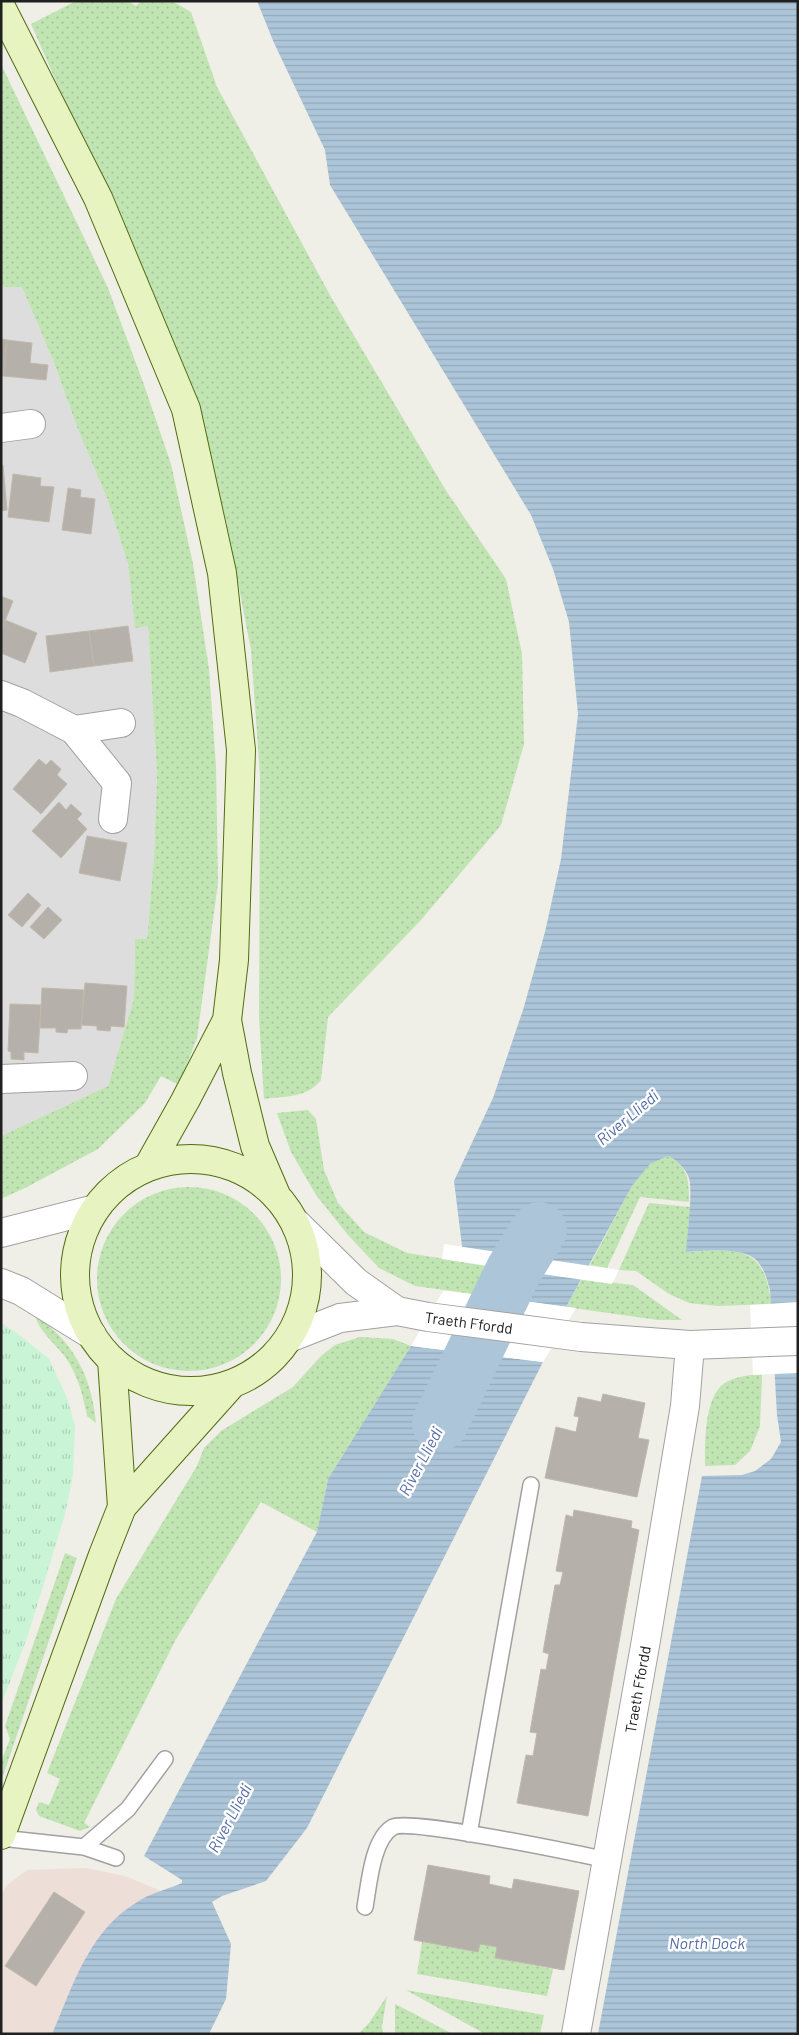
<svg xmlns="http://www.w3.org/2000/svg" width="799" height="2035" viewBox="0 0 799 2035" font-family="Barlow,sans-serif">
	<defs>
		<pattern id="grass-dots" width="8" height="8" patternUnits="userSpaceOnUse" patternTransform="scale(1.25)"><rect width="8" height="8" fill="#c1e4b3"/><path d="M2 2h.1M6 6h.1" fill="none" stroke="#a6c39a" stroke-width="1.8" stroke-linecap="round"/></pattern>
		<pattern id="park-tufts" width="24" height="20" patternUnits="userSpaceOnUse" patternTransform="scale(1.25)"><rect width="24" height="20" fill="#c9f4d5"/><path d="M3 7l-1-3M5 7V3M7 7l1-3M15 17l-1-3M17 17v-4M19 17l1-3" fill="none" stroke="#acd1b7"/></pattern>
		<pattern id="water-rules" width="6" height="5" patternUnits="userSpaceOnUse" patternTransform="scale(1.25)"><rect width="6" height="5" fill="#acc5d8"/><path d="M0 2.5h6" fill="none" stroke="#94a9b9"/></pattern>
	</defs>
	<rect width="100%" height="100%" fill="#efeee7"/>
	<path fill="#dedddd" d="M1,287h21l31,73 26,72 28,66 21,66 7,63 13,-1 9,147 -3,83 -7,83h-12l-1,59 -26,88 -107,50z"/>
	<path fill="#eeded8" d="M86,1868l39,8 36,15 -18,7 -55,54 -36,82h-51v-137l5,-11 21,-16z"/>
	<path fill="url(#grass-dots)" d="M76,1h52l8,5 5,-5h31l19,11 26,75 114,210 114,192 61,90 16,75 2,90 -23,81 -80,95 -93,97 -7,63c-14,18 -36,16 -57,19l-5,-81 1,-242 -9,-126 -25,-130 -34,-129 -161,-367z
		M1,64l107,224 35,94 28,82 22,100 16,105 7,97 2,117 -21,155 -18,47 -18,-9 -16,27 -47,46 -71,38 -26,12v-63l107,-50 26,-88 1,-59h12l7,-83 3,-83 -9,-147 -13,2 -7,-64 -21,-66 -28,-66 -26,-72 -31,-73h-21z
		M308,1110l8,9 8,51 14,33 26,29 43,21 96,15 -15,28 -73,-10 -36,-18 -31,-33 -32,-40 -25,-43 -14,-39z
		M668,1156c21,11 21,25 21,46l-49,-5 -33,71 -17,-3 42,-79 18,-22z
		M97 1279a92 92 0 1 1 184 0a92 92 0 1 1-184 0Z
		M649,1203l41,4 -4,45c51,-3 79,-8 85,52l-53,2 -29,-3 -20,-9 -33,-23 -17,-1z
		M582,1279l51,6 49,35h-24l-92,-13z
		M35,1314c39,30 56,60 61,109l-9,-7c-4,-20 -8,-37 -19,-55 -9,-14 -31,-31 -33,-47z
		M360,1337l33,2 18,7 -83,133 -11,53 -56,-30 -85,137 -92,184 6,4 -10,4 -41,-15 -3,-6 3,-8 10,3 11,-26 -13,-6 69,-174 81,-133 7,-18 17,-17 72,-44 28,-31 14,-11z
		M762,1374l-2,52 -10,25 -15,14 -30,1c0,-22 -1,-63 16,-80 9,-9 28,-11 41,-12z
		M65,1553l12,5 -76,224v-20l9,-23 -5,-13z
		M422,1942l56,10 2,-8 17,3 -2,11 58,11 -6,27 -130,-22z
		M406,1990l138,25 -4,19h-55z
		M387,1996l-5,30 1,8h-25l11,-11z
		M395,2004l58,30h-58z"/>
	<path fill="url(#park-tufts)" d="M1,1323l16,10 32,26 18,39 8,28 -2,49 -8,39 -37,121 -27,70z"/>
	<path fill="url(#water-rules)" d="M257,1h541v2033h-200l104,-558 40,-1 13,-4 16,-12 10,-17 -4,-27 -7,-125c-3,-11 -6,-23 -15,-31 -14,-12 -51,-8 -69,-7 1,-16 7,-61 3,-74 -3,-9 -12,-18 -21,-22l-18,8 -18,22 -66,121 -78,-11 14,-28 -38,-6 -10,-81 39,-83 30,-88 22,-78 16,-73 17,-145 -9,-92 -16,-53 -22,-54 -201,-330 -5,-35 -51,-107z
		M411,1346l132,16 -236,466 -41,53 -44,15 -10,6 19,42 -5,55 -17,35h-157c23,-53 37,-105 90,-135 12,-7 27,-10 40,-16v-3l-38,-24 173,-324 11,-53z"/>
	<path fill="#fff" d="M444,1244l86,13 89,13 -7,14 -98,-14 -72,-11z
		M443,1291h5l128,17 -33,54 -132,-16z
		M798,1302v71l-45,2 -3,-70z"/>
	<g fill="none" stroke-linecap="round" stroke-linejoin="round">
		<path stroke="#acc5d8" stroke-width="56" d="M440,1423l74,-153 25,-40"/>
	</g>
	<path fill="#b5b1aa" stroke="#c0b8ab" d="M1,339l6,1 -4,36 -2,-1z
		M7,340l25,3 -2,20 18,2 -2,15 -43,-4z
		M1,465h2l4,45 -6,1z
		M13,474l28,4 -1,8 14,1 -5,35 -41,-5z
		M68,488l13,2 -1,7 15,2 -4,35 -29,-4z
		M1,596l12,5 -12,30z
		M5,620l32,13 -12,30 -24,-10v-22z
		M128,626l5,35 -39,5 -5,-35z
		M89,631l5,35 -44,6 -4,-36z
		M39,759l7,6 5,-5 10,9 -4,6 10,9 -26,30 -28,-25z
		M59,802l7,8 5,-6 11,10 -5,5 10,10 -26,29 -29,-27z
		M87,836l40,7 -7,38 -41,-8z
		M28,893l13,12 -19,22 -14,-12z
		M48,907l14,13 -18,19 -14,-12z
		M85,983l42,3 -3,41 -13,-1 -1,5 -13,-1v-4l-16,-1z
		M42,988l42,2 -3,39h-13l-1,4 -11,-1v-4h-16z
		M10,1004l31,1 -3,48 -14,-1v8l-13,-1v-7l-3,-1z
		M603,1394l42,9 -7,35 11,2 -12,57 -92,-19 11,-51 20,5 3,-15 -5,-1 4,-19 23,5z
		M574,1510l58,11 -1,7 8,2 -51,286 -71,-13 9,-48 7,1 4,-23 -7,-1 11,-63 5,1 3,-16 -6,-2 12,-67h5l3,-13 -7,-1 10,-56 7,2z
		M428,1865l62,11 -1,8 23,5 2,-10 65,12 -15,79 -69,-12 2,-11 -17,-3 -2,8 -64,-12z
		M54,1892l31,20 -49,74 -31,-20z"/>
	<g fill="none" stroke-linecap="round" stroke-linejoin="round">
		<defs>
			<path id="service" d="M469,1834l62,-349
				M1,1838l83,9 32,11
				M84,1847l44,-38 37,-50
				M365,1907c4,-22 7,-68 28,-80 15,-9 186,27 214,33"/>
			<g id="minor">
				<path d="M1,428l30,-4"/>
				<path d="M1,695l21,8 52,27 43,53 -4,36"/>
				<path d="M74,730l47,-7"/>
				<path d="M1,1079l72,-3"/>
				<path d="M296,1223l60,59 41,29"/>
				<path d="M1,1233l94,-24"/>
				<path d="M1,1283l20,8 71,44"/>
				<path id="s1" d="M289,1338l51,-20 57,-7 31,6 153,20 109,8 108,-4"/>
				<path id="s2" d="M576,2034l70,-394 39,-234 5,-61"/>
			</g>
			<path id="secondary" d="M1,7l97,191 88,211 36,164 19,177 -7,210 -7,60 10,53 18,73 21,49
				M75 1275a116 116 0 1 1 232 0a116 116 0 1 1-232 0Z
				M148,1167l37,-66 42,-81
				M112,1360l10,147
				M1,1835l102,-280 19,-48 110,-123"/>
		</defs>
		<use href="#service" stroke="#a1a1a1" stroke-width="18"/>
		<use href="#minor" stroke="#a1a1a1" stroke-width="30"/>
		<use href="#secondary" stroke="#506d10" stroke-width="30"/>
		<use href="#service" stroke="#fff" stroke-width="15"/>
		<use href="#minor" stroke="#fff" stroke-width="28"/>
		<use href="#secondary" stroke="#e7f3c1" stroke-width="28"/>
	</g>
	<g text-anchor="middle" dominant-baseline="central" stroke-width="5" stroke-linejoin="round" paint-order="stroke">
		<g font-size="15" fill="#202020" stroke="#fff">
			<text stroke="none"><textPath href="#s1" startOffset="185">Traeth Ffordd</textPath></text>
			<text stroke="none"><textPath href="#s2" startOffset="350">Traeth Ffordd</textPath></text>
		</g>
		<g font-size="16" font-style="italic" fill="#556da6" stroke="#fff">
			<text transform="translate(627 1117) rotate(-40)">River Lliedi</text>
			<text transform="translate(420 1461) rotate(-62)">River Lliedi</text>
			<text transform="translate(229 1818) rotate(-62)">River Lliedi</text>
			<text x="707" y="1942">North Dock</text>
		</g>
	</g>
	<rect width="799" height="2035" fill="none" stroke="#202020" stroke-width="5"/>
</svg>
